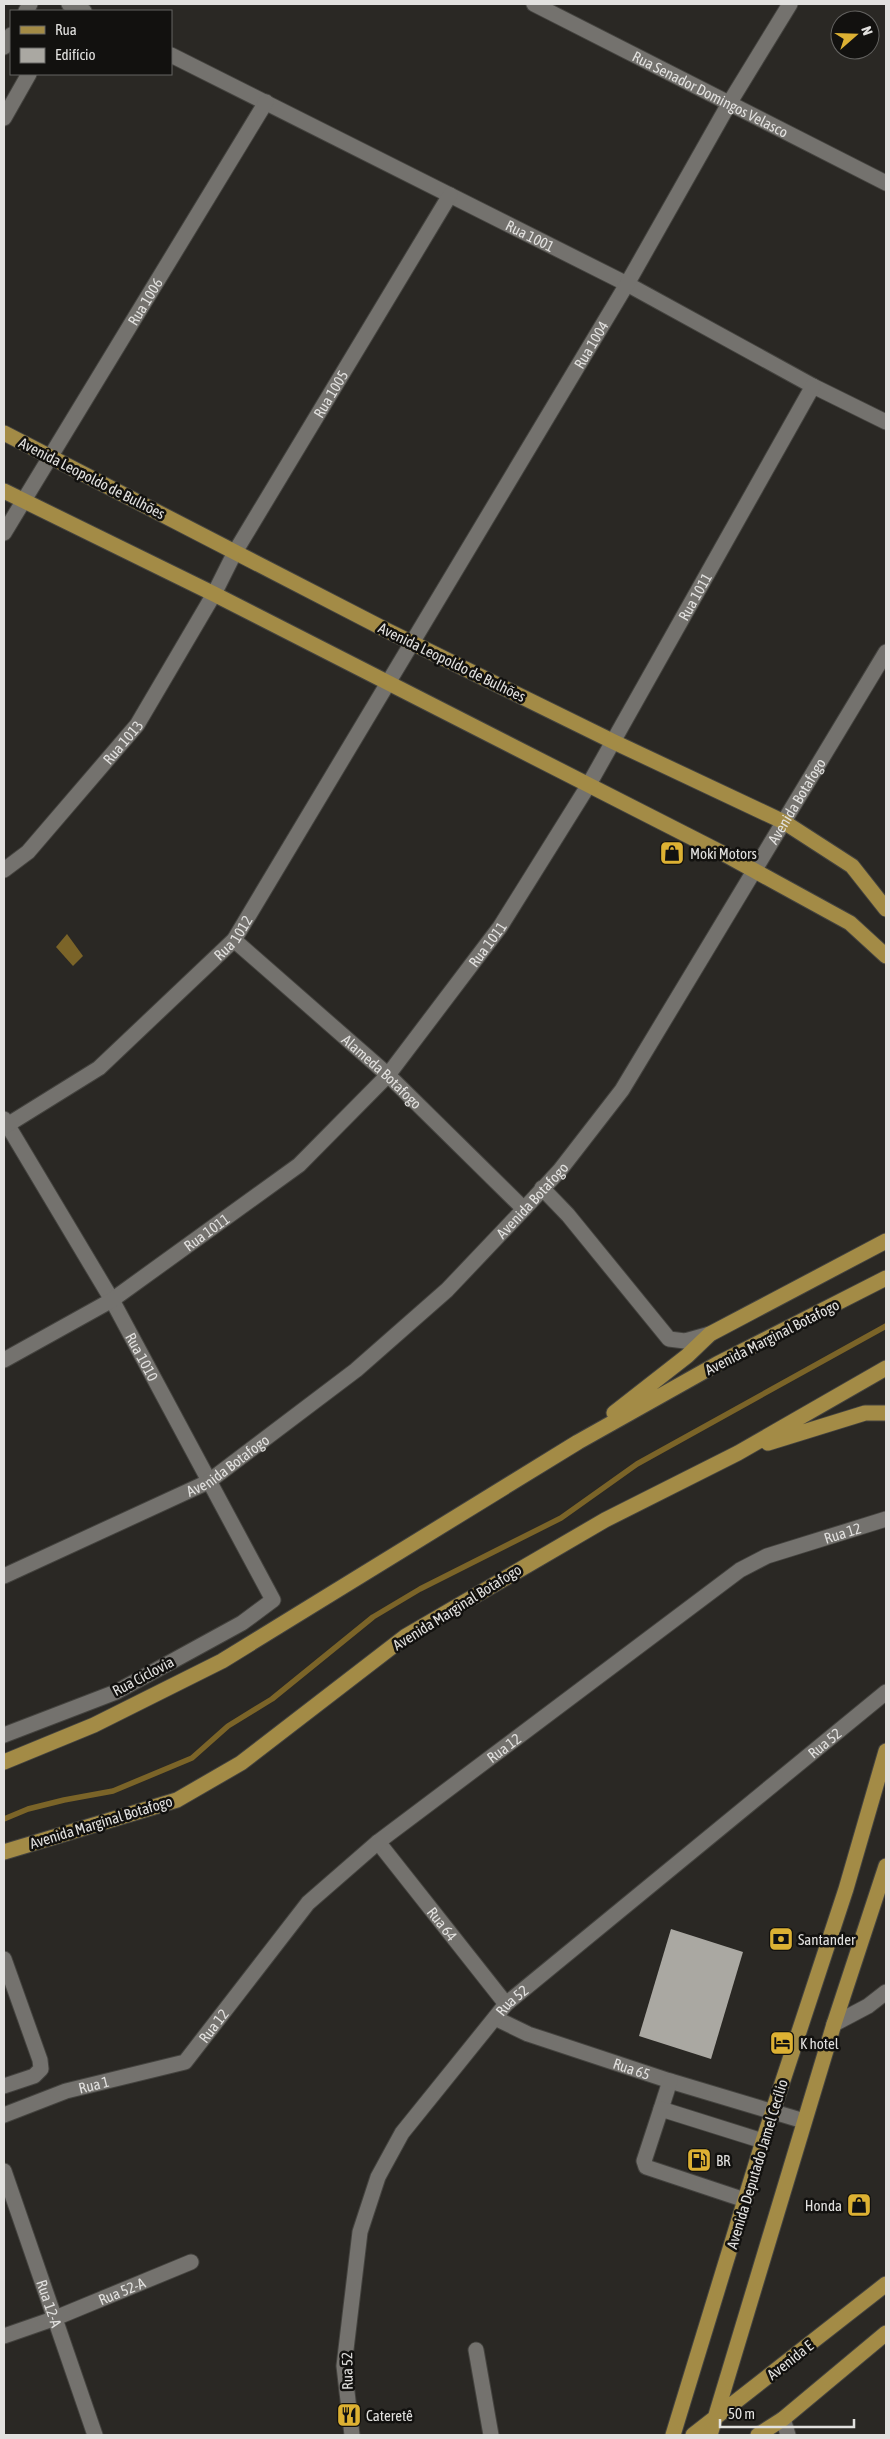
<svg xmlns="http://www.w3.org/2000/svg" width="890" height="2439" viewBox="0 0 890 2439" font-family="'Asap Condensed',sans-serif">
	<rect width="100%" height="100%" fill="#2a2824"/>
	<path fill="#7b6428" d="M67,934l16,22 -10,10 -17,-19z"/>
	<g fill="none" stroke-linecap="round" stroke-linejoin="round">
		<path stroke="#7b6428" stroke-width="5.5" d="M4,1819l24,-10 36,-9 49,-9 79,-33 36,-32 44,-27 101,-82 47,-28 141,-71 76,-54 249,-138"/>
	</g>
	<path fill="#aaa8a2" d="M671,1929l72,23 -32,107 -72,-23z"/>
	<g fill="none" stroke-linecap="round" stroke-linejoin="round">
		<defs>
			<g id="minor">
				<path d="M69,4l15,7"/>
				<path id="s1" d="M534,4l352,179"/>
				<path d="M26,11l4,-7"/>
				<path d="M4,47l7,-12"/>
				<path id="s2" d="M171,55l456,229 186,102 73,36"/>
				<path d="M4,118l25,-44"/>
				<path id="s3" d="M4,533l262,-431"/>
				<path id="s4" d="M4,870l24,-18 109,-127 77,-131 21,-42 215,-357"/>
				<path id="s5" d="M234,940l154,135 136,134"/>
				<path id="s6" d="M4,1119l108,181 161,300 -31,23 -126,69 -112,43"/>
				<path id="s7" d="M4,1127l95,-59 135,-128 393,-656 103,-182 60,-98"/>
				<path d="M542,1188l26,27 101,124 16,2 25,-7"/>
				<path id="s8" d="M4,1360l108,-60 187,-135 89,-90 112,-148 88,-141 225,-400"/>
				<path id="s9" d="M4,1576l204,-94 148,-112 91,-80 77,-81 36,-39 62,-80 264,-438"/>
				<path id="s10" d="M378,1842l128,162"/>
				<path id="s11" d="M495,2018l33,16 142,47 134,40"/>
				<path d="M834,2024l34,-18 18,-14"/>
				<path d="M4,2086l30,-10 7,-7 -1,-9 -36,-101"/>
				<path d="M661,2109l9,-28"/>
				<path id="s12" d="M4,2115l62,-24 119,-29 123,-159 70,-61 362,-272 27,-14 119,-37"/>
				<path id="s13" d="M4,2171l91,264"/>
				<path d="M745,2200l-99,-33 -2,-6 17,-52 102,32"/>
				<path id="s14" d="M4,2336l49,-17 138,-57"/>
				<path d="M476,2350l15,85"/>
				<path d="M783,2419l5,16"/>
				<path id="s15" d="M352,2435l-8,-69 16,-134 18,-55 24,-44 104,-129 380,-312"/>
			</g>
			<path id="major" d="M4,433l384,198 226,111 170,80 68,44 34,43
				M4,491l210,103 512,261 124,68 36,33
				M614,1413l73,-57 23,-22 176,-93
				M768,1443l97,-30h21
				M4,1762l90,-37 128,-64 356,-219 139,-78 169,-86
				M4,1852l173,-52 64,-37 165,-127 199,-116 133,-67 148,-85
				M673,2435l90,-294 83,-252 40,-138
				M693,2435l193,-151
				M710,2435l124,-411 52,-158
				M758,2435l25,-16 103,-86"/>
		</defs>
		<use href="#minor" stroke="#44433f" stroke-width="17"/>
		<use href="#major" stroke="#44433f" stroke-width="17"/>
		<use href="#minor" stroke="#74726e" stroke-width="15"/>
		<use href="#major" stroke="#a38b46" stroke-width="15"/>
	</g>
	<defs>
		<symbol id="shop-square" viewBox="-11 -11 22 22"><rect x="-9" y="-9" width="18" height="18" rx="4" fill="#ddb133" stroke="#12110f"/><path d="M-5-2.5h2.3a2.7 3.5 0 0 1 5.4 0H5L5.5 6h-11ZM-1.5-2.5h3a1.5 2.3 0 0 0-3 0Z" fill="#111"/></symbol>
		<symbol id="bank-square" viewBox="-11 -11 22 22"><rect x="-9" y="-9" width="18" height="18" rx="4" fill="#ddb133" stroke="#12110f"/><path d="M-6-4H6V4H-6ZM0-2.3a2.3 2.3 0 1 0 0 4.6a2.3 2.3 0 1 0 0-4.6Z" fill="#111"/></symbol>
		<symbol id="hotel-square" viewBox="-11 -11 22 22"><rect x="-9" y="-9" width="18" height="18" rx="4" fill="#ddb133" stroke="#12110f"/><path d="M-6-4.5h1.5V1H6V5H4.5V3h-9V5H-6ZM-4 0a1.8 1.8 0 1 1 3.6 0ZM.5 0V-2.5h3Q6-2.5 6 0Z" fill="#111"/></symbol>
		<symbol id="fuel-square" viewBox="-11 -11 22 22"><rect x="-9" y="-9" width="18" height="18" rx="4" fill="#ddb133" stroke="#12110f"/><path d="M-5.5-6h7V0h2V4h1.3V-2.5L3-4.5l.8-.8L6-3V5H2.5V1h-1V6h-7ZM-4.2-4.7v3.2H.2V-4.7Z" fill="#111"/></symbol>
		<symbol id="restaurant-square" viewBox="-11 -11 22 22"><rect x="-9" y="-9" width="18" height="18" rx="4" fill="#ddb133" stroke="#12110f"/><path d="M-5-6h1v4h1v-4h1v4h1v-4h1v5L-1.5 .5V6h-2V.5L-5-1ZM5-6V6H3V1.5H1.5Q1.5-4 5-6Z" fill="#111"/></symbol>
	</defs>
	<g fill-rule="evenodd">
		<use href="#shop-square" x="658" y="839" width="28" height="28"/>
		<use href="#bank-square" x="767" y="1925" width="28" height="28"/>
		<use href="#hotel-square" x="768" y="2029" width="28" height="28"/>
		<use href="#fuel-square" x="685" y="2146" width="28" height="28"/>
		<use href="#shop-square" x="845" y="2191" width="28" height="28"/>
		<use href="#restaurant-square" x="335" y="2401" width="28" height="28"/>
	</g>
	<g text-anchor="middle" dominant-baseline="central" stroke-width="5" stroke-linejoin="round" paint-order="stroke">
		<g font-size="15" fill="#e2e1df" stroke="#12110f">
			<text stroke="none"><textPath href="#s1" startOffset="198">Rua Senador Domingos Velasco</textPath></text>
			<text stroke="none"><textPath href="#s2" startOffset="402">Rua 1001</textPath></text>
			<text stroke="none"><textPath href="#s3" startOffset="271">Rua 1006</textPath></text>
			<text stroke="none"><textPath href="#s7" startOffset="992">Rua 1004</textPath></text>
			<text stroke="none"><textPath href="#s4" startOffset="581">Rua 1005</textPath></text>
			<text transform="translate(92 478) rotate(27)">Avenida Leopoldo de Bulhões</text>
			<text stroke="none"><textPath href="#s8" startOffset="1050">Rua 1011</textPath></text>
			<text transform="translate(452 662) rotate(26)">Avenida Leopoldo de Bulhões</text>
			<text stroke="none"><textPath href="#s4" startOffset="175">Rua 1013</textPath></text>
			<text stroke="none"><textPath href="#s9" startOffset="1135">Avenida Botafogo</textPath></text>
			<text stroke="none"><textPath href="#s7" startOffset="299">Rua 1012</textPath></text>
			<text stroke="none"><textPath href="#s8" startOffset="645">Rua 1011</textPath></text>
			<text stroke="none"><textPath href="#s5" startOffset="198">Alameda Botafogo</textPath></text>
			<text stroke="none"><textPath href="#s9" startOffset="655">Avenida Botafogo</textPath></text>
			<text stroke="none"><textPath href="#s8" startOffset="240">Rua 1011</textPath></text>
			<text transform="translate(772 1337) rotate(-27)">Avenida Marginal Botafogo</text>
			<text stroke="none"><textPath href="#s6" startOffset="275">Rua 1010</textPath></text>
			<text stroke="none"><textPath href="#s9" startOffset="250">Avenida Botafogo</textPath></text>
			<text stroke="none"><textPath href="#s12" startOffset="1045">Rua 12</textPath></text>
			<text transform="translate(457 1607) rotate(-32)">Avenida Marginal Botafogo</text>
			<text transform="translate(143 1676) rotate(-28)">Rua Ciclovia</text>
			<text stroke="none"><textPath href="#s15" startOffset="890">Rua 52</textPath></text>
			<text stroke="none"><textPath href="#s12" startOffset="640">Rua 12</textPath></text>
			<text transform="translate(101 1822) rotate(-17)">Avenida Marginal Botafogo</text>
			<text stroke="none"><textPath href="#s10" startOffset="104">Rua 64</textPath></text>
			<text stroke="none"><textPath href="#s15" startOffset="485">Rua 52</textPath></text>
			<text stroke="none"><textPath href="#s12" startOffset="235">Rua 12</textPath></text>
			<text stroke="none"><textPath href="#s11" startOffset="146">Rua 65</textPath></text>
			<text stroke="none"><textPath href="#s12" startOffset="95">Rua 1</textPath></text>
			<text transform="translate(757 2164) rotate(-73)">Avenida Deputado Jamel Cecílio</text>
			<text stroke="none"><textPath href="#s14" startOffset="126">Rua 52-A</textPath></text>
			<text stroke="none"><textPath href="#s13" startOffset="140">Rua 12-A</textPath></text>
			<text transform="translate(790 2360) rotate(-38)">Avenida E</text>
			<text transform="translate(347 2371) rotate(-91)">Rua 52</text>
		</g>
		<g font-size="15" fill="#e2e1df" stroke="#12110f" text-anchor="start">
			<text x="690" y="853">Moki Motors</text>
			<text x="798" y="1939">Santander</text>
			<text x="800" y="2043">K hotel</text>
			<text x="716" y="2160">BR</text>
			<text x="842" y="2205" text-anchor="end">Honda</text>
			<text x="366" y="2415">Cateretê</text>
		</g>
	</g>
	<rect width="890" height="2439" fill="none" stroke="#e2e1df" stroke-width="10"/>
	<rect x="10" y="10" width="162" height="65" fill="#12110f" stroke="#656462"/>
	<rect x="20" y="26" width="25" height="8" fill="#a38b46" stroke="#656462"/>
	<text x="55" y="35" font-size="15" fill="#e2e1df">Rua</text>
	<rect x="20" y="48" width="25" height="15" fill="#aaa8a2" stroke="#656462"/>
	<text x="55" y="60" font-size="15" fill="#e2e1df">Edifício</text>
	<g transform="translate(855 35) rotate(70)"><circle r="24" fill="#12110f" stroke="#656462"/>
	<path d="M0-4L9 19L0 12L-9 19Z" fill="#ddb133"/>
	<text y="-8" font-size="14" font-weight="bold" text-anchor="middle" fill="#e2e1df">N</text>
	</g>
	<path d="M720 2419v8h134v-8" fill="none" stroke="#e2e1df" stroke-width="2.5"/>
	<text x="728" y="2419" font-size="15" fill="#e2e1df" stroke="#12110f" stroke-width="4" paint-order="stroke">50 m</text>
</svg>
